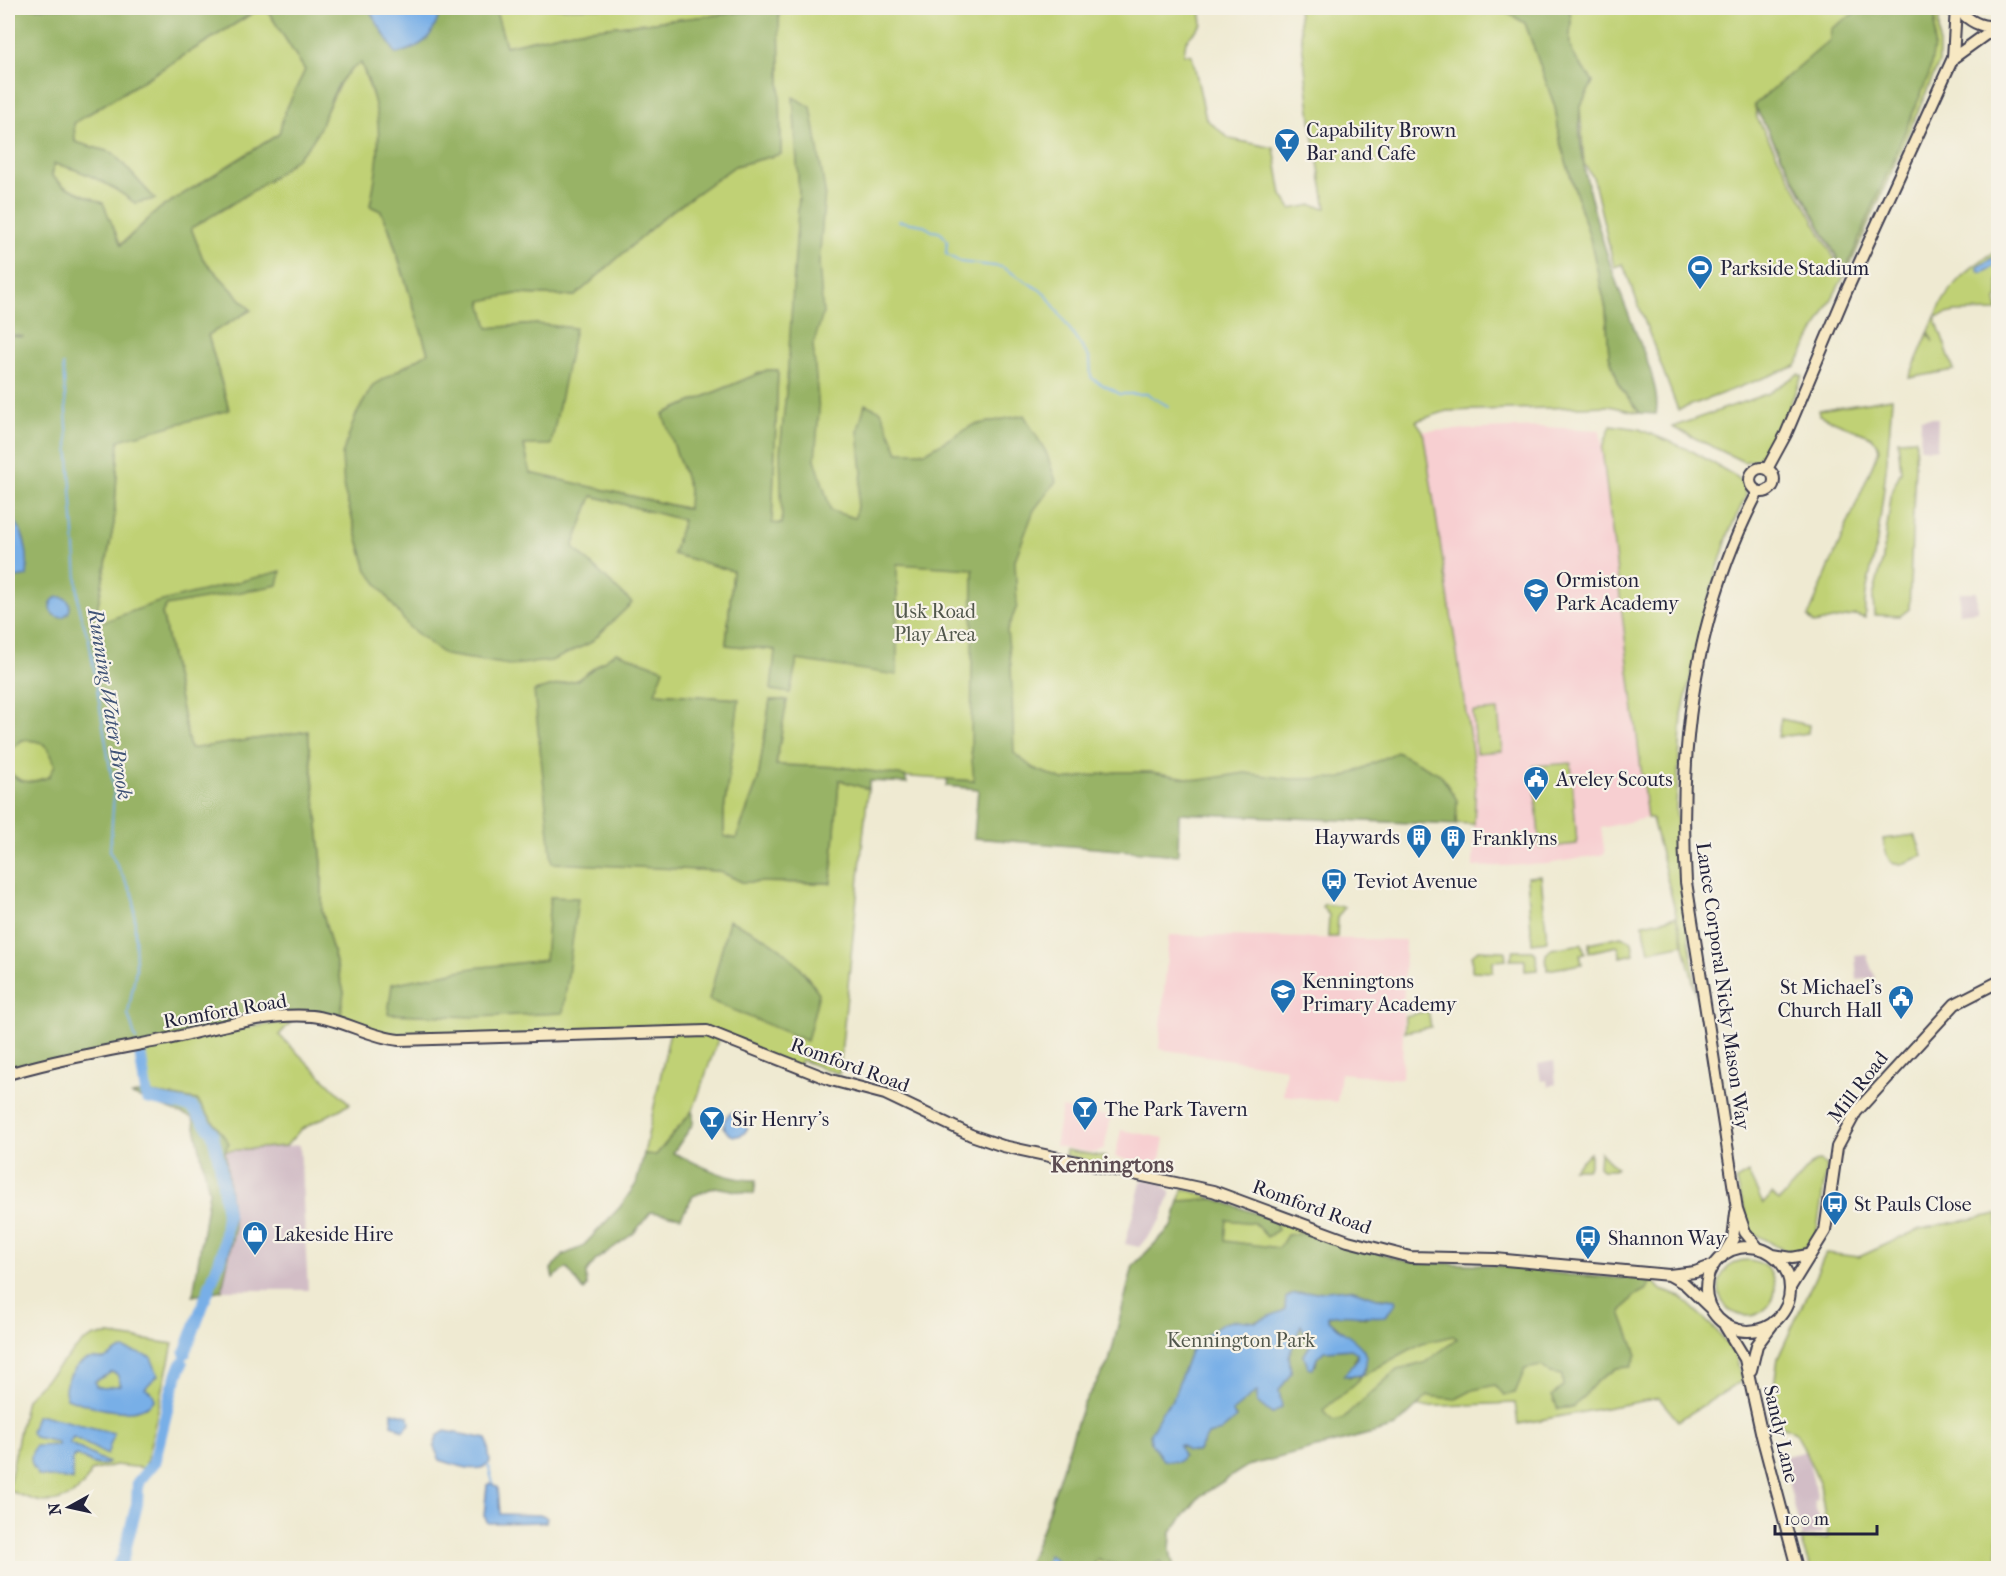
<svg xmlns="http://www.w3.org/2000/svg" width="2006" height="1576" viewBox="0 0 2006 1576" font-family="'IM FELL French Canon',serif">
	<rect width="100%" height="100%" fill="#f7f3e8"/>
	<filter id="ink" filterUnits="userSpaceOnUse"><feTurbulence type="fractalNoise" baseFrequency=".0167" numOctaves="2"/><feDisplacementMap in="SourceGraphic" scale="12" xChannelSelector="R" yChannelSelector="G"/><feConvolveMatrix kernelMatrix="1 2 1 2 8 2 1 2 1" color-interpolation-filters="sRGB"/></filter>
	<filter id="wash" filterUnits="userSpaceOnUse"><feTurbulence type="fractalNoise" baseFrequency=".008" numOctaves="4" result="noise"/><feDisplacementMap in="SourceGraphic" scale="24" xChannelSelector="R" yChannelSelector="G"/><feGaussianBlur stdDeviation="1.35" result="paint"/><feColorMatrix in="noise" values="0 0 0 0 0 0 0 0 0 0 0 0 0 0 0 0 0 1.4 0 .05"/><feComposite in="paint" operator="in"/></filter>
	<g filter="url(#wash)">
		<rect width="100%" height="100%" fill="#efead2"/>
		<path fill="#f7cfd1" d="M1544,427l56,3 47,388 -46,10 4,26 -58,10 -74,3 3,-89 -53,-347z
			M1169,935l236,5 -3,139 -61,-6 -4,29 -54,-7 3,-27 -127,-19z
			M1062,1108l49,9 -7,32 -10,4 -39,-7z
			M1121,1130l43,8 -5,28 -44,-9z"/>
		<path fill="#d2bdc6" d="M1921,418h17l-1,31 -17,-1z
			M1960,592h17v19l-18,2z
			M1866,954l9,24 -18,2 -2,-25z
			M1554,1061l2,23 -8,2 -1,-6 -6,1 -3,-17z
			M300,1145l8,145h-86l12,-61 -9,-78z
			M1142,1179l18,3 11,10 -10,28 -22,27 -14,-3z
			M1806,1451l12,49 -4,1 8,32 -20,5 -20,-81z"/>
		<path fill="#c0d174" stroke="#717a58" stroke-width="1.5" d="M261,8h5l39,62 -21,44 -5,20 -120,75 -39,36 -17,-42 -39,-17 -12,-10 2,-12c31,6 56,20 81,39l20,-4 -42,-46 -38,-11 -1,-19z
			M495,8h705l2,16 -16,17 -2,13 8,1 14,64 24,20 44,9 8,47 9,14 21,-4 14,3 -14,-80 -14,-120h201l26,15 30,84 6,38 29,93 16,71 3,46 11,32 20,26 -31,-7 -162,5 -31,10 7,10 53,347 -2,46 -295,-11 -201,-24 -4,-8 -78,-5 -55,-9 -65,-2 11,-65h-17l-12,80 -22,59 -12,-3v-25l14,-112 -83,-6 -38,-41 -40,28 -42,11 58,173 126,7 23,11 89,1 8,-104 29,10 -29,285 -38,-14 -3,7 -78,-33 -27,76 -37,45 -12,-1 26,-123 -259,9 -75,-19 8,-29 -22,-81v-48l-14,-132 -118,18 -28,-137 4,-6 115,-34 -190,55 4,-7 19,-97 5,-84 110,-30 -21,-74 43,-25 -48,-51 -12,-31 38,-22 84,-67 33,-68 15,-8 18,51 -1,51 -8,41 11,5 8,18 39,124 -55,32 -18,32 -11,73 23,80 206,-23 19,-51 91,24 -10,34 60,17 -7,73 49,6 15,42 -18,-168 6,-154h-11l-104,44 26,74v21l-159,-36 -6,-28 13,-121 -49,4 -8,-28 36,-6 59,2 90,-80 70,-50 46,-12 -2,-146 -206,23 -67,15z
			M1569,8h370v55l-93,212 -91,-168 2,11 87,158 -48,90 -118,44 -55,-146 -9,3 -21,-90 -9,-13 -4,-56 13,-27c-8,-11 -20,-22 -23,-36 -2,-12 4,-21 -1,-37z
			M1998,250v47l-2,3 2,11 -43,1 -20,5 19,53 -45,8 19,-45 5,9 -4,-11c16,-41 31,-59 69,-81z
			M1798,374l4,2 -22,52 -23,32 -13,2 -72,-35 97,-34z
			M1892,398c-3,48 -8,95 -15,143 -4,27 -14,50 -12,77l-10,-3 -41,9 -6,-7 71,-167 -2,-7 -6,-6 -52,-22 -1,-5z
			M1611,425l28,4 53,22 45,26 7,9 2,10 -17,36 -18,58 -29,124 -6,93 4,66 18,129 -46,-184h-5l-45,-369z
			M1916,439l-7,170 -9,7 -26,-1 -1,-18 10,-39 9,-68 9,-19 -3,-31z
			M1498,710l4,41 -26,2 -3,-41z
			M1781,719l28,6 -1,8 -30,4z
			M22,740c22,0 26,4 33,25l-6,12c-17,5 -29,9 -41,-7l1,-18z
			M1571,763l6,81 -37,4 -7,-82z
			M1915,835l8,21c-26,10 -35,17 -40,-17z
			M1541,876l6,65 -15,2 -5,-66z
			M1324,904l21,3 -7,9 -1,21h-9l1,-22 -7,-8z
			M1676,917l8,27 -35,7 -6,-27z
			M1621,936l11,6 2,12 -13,3 -3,-11 -29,6v-9z
			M1582,944l3,9 -5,1 2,10 -35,6 -1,-16 5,-5z
			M1478,950l27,1 1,9 -13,1v11l-21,-1v-16z
			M1513,951h19l4,3 1,16 -12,1v-11h-15z
			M1428,1011l3,16 -26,5v-16z
			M292,1021l-13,14 71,69 -50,26 -14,16 -61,5 -28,-51 -47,-7 -9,-45 82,-17z
			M1066,1150l39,7 2,4 -16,1 -26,-7z
			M1600,1152l16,16 -2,2h-12l-3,-4z
			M1590,1153v12l-3,4h-14z
			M1819,1161l8,4 -11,72 -13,12 -16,3 -36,-20 -15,-52 12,-7 15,31 9,-10 7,7 35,-39z
			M1183,1188l164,57 62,17 84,3 77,10 82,5 9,10 20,7 38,36 17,23 6,25 -64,40 -19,-23 -141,26 -3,-21 -99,4 -21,20 -148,39 -47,30 -29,36 -1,19 4,17h-147l19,-50 37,-113 26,-43 24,-96 40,-41z
			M1998,1214v354h-188l-10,-29 28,-1 -8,-54 -24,-52 -27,-12 9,-62 48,-105 33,4 61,-28z
			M1719 1288a28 28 0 1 1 56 0a28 28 0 1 1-56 0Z
			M110,1335l63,9 -28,124 -30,-3 -24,6c-7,19 -25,32 -47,31 -12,-1 -26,-8 -36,-12l18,-91 57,-57 12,-6z"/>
		<path fill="#98b366" stroke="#5d6a50" stroke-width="1.5" fill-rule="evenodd" d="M8,8h253l-187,115 1,19 38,11 42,46 -20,4c-25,-19 -50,-33 -81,-39l-2,12 12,10 39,17 18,42 38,-36 120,-75 5,-20 21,-44 -39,-62h229l11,38 67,-15 206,-23 2,146 -46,12 -70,50 -90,80 -59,-2 -35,7 7,27 49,-4 38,4 -24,117h-27l6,28 158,36 1,-21 -26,-74 104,-44h11l-6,153 10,1 -2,-72 7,-71 12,-187 -6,-97 18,10 14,84 -6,72 4,51 -10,31 6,66 -4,48 16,52 24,7 7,-45 -4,-43 7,-26 16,7 17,41h28l47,-27 51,-10 22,37 10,29 -22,29 -19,50 2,46 -10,25 4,35 3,87 19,15 30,12 52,-8h36l49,8 45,-7 46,6 51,-1 55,-26 43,22 17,26 -1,25 -277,-12 -1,42 -204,-17 4,-49 -32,-3 1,-7 27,2 -3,-31 2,-181 -76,-5v111l-100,-15 -7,33 -19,-3 4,-40 -49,-5 7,-74 -60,-17 10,-34 -91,-24 -19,51 59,56 -42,40 -39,18 -41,4 -65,-10 -36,-28 -42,-57 -23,-80 -2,-35 13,-38 18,-32 55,-32 -39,-125 -8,-17 -11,-5c11,-57 15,-88 -9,-143 -36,20 -31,62 -56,87 -30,31 -77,56 -114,78l12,31 48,51 -43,25 21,75 -110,30 -5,83 -19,97 -3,6 63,-23 126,-32 -3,14 -112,21 -4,7 28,136 118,-18 14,132v48l22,81 -3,22 -5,7 -51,-4 -277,56v-304c11,17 24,14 41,8l6,-12c-7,-21 -11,-25 -33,-25l-13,12 -1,5v-421l16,1 -16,-3v-60l3,-7 -3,-7z
			M1499,8h70c5,16 -1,25 1,37 3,14 15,25 23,36 -3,9 -12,20 -13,29 -5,54 29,156 50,208 10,26 31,69 26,96l-16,-1 -20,-26 -11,-32 -3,-46 -16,-71 -29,-93 -6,-38 -30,-84z
			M1862,8h74l-2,39 -5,28 -84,197 -91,-167 76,-65 1,-11z
			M616,652l48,17 -9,24 84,6 -15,112v25l12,3 22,-59 12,-80h17l-11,65 65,2 64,9 2,7 -37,-2 -2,8 -29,-9 -8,103 -89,-1 -23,-11 -167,-8 -18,-172 43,-11z
			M550,897l28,1 -15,115 -88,4 -87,-3 4,-30 81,-16 72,-8z
			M729,920c46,21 61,31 90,73l-12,48 -98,-41z
			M143,1092l54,8 32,43 -4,8 9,78 -12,61 -29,6 16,-105 -16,-73 -61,-23z
			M693,1110v14l-20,29c30,12 49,27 83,27l-2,14 -39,-7 -22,9 -12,21 -30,-5 -17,21 -38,27 -10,13 1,13 -3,5 -17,-23 -14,10 -2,-9 12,-14 19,-8 38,-40 16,-23 8,-30 12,1z
			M1215,1199l60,21 3,10 -11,7 -13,-14 -27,-3 -2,21 54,7 8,-13 23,-3 99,30 84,3 77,10 82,5 -5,9 -13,7 -13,16 16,43 -6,12 -14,1 -19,12 -24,27 -16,2 -6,-13 11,-10 -1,-11 -11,-2 -10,-7 -16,3 -10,24 -11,2 -9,-10 -22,5 -17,9 -28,-3 -33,31 -148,39 -47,30 -29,36 -1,19 4,17h-8l-6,-7c-21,14 -40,3 -63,-1l-3,4 4,4h-39l-5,-11 -10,8v3h-17l19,-50 37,-113 26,-43 24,-96 40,-41 6,-24zM1350,1289l27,9h10l-22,20 -16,-5 -21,2v4c22,17 25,24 38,49l-4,5 2,2 58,-32 32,-7 3,3 -33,24 -27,7 -55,49 -9,2 -10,-11 33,-27 5,-8 -12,2 8,-24 -5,-4 -28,2 -7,7 -1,7 -12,-10 7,-11 -10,-19 -12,31 2,17 -12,18 2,9 -9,14 -12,-10 -3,-14c-5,3 -22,18 -25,22l4,5 -28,18 -11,17 -19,-7v4l-27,-6c-2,-20 19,-35 26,-52 6,-12 7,-29 14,-40 8,-11 19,-14 27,-24 23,-3 46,-5 67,-17l1,-12 6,-4z"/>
		<path fill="#78afe7" stroke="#4d6891" stroke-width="1.5" fill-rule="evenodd" d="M368,8h74c-11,30 -14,37 -46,46z
			M1998,255v9l-15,9 -5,-2v-4z
			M8,514c17,13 21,41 19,62l-16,3 -3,-3z
			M50 607a10 10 0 1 1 20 0a10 10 0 1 1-20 0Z
			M724 1124a12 12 0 1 1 24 0a12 12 0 1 1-24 0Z
			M1350,1289l27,9 19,2 -1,5 -10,11c-20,3 -38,-5 -57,0v3c5,4 10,10 15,13 16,11 32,22 18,43l-18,1 14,-16v-7l-6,-4 -27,2 -7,7 -4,11 -5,-1 -4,-13 7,-11 -10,-19 -12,31 2,17 -12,18 3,16 -10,7 -15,-12v-11l-25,21 4,6 -15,13 -13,4 -11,17 -10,-1 -5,-6h-3l4,11 -5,6 -15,-2 -12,-17 -1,-9 13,-24 9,-9 17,-47 11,-15 24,-16 12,-3 20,2 29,-12 1,-12 6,-4z
			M124,1349l27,8 7,18 -13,13 8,6 2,5c-17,23 -65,8 -88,-1 -7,-13 8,-34 21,-39 5,-2 10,1 15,0 7,-1 11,-8 21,-10zM112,1372l5,2 4,11 -17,3 -8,-2 -1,-5z
			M392,1412l17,4 1,8 -7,7 -11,-7z
			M42,1415l72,18 -7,22 -34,-18 -4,6 39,20c-12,6 -20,-3 -32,-8l-4,5 1,20 -34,-4c-8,-10 -11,-18 -4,-30l23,-1v-3l-24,-5 -3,-5 5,-16z
			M445,1431l42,8 3,23c-11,14 -36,2 -50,-2l-6,-13 3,-11z
			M490,1483l8,4 2,27 43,1 4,3 -1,4 -58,1 -4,-7 3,-31z
			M1049,1555l10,8v5h-15z"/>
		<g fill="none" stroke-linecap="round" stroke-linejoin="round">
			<path stroke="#78afe7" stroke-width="2" d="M899,221l24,4 9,6 8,1 7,9 -1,13 14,8 42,5 43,26 45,66 1,18 3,3 26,14h27l21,12
				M63,365l16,245 10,30 25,152 -4,60 24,45 2,72 -8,45 8,26
				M488,1465l5,18"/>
			<path stroke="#78afe7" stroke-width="12" d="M140,1052l7,46 45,9 20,25 8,32 7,50 -4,37 -38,102
				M116,1568l7,-10 14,-54 1,-22 16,-19 18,-74 10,-26"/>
		</g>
	</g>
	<g filter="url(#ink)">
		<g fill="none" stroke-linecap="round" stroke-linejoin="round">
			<defs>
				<path id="secondary" d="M1957,8c12,13 23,20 41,18
					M1953,58l43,-31
					M1750 480a12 12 0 1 1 24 0a12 12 0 1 1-24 0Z
					M1767,469l19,-35 60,-142 107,-234 3,-50
					M8,1074c51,-15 103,-24 155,-34 47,-10 100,-28 149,-24 30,3 57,21 87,24l308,-9 124,49 54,14 86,41 32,11 210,45 135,50 62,16 85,2 174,16 26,-3 19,-7
					M1706 1289a42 42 0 1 1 84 0a42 42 0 1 1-84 0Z
					M1758,1248l-13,-16 -8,-23 -51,-327c-8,-133 9,-271 72,-390
					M1773,1255l19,3 16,-3
					M1722,1257l11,-18 3,-26
					M1669,1275l16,9 25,24
					M1791,1286l34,-55 12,-84 19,-35 99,-108 43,-22
					M1725,1326l20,33 17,77 35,132
					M1751,1370l6,-25 15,-20"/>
			</defs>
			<use href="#secondary" stroke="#414052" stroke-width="14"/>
			<use href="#secondary" stroke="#f7e8c3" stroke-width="10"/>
		</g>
	</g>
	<defs>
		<symbol id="bar-pin" viewBox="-11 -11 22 30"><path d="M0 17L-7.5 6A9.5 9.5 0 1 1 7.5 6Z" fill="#1f6fb2" stroke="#f7f3e8"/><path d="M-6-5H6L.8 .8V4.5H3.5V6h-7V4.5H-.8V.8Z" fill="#fff"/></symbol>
		<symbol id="stadium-pin" viewBox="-11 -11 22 30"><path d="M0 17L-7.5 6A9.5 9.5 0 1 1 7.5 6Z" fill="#1f6fb2" stroke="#f7f3e8"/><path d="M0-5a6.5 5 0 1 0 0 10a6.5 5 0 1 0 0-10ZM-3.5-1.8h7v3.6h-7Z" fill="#fff"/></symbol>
		<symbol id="school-pin" viewBox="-11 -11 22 30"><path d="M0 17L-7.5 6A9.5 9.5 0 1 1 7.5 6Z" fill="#1f6fb2" stroke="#f7f3e8"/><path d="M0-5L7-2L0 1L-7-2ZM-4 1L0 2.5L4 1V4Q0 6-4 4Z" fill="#fff"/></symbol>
		<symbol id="civic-pin" viewBox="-11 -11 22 30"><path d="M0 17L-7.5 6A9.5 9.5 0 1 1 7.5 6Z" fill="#1f6fb2" stroke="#f7f3e8"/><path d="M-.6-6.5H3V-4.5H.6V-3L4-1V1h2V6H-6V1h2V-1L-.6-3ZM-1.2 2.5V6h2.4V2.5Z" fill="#fff"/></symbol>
		<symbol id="building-pin" viewBox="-11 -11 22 30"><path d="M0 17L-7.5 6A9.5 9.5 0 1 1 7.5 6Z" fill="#1f6fb2" stroke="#f7f3e8"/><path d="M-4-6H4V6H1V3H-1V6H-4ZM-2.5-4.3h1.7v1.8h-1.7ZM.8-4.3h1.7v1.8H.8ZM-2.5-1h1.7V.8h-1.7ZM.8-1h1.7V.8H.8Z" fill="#fff"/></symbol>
		<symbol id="bus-pin" viewBox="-11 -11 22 30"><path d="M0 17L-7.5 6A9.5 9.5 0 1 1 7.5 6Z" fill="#1f6fb2" stroke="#f7f3e8"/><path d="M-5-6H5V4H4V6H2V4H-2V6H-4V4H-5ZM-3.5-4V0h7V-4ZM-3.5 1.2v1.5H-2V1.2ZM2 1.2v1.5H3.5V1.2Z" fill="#fff"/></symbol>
		<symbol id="shop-pin" viewBox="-11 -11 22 30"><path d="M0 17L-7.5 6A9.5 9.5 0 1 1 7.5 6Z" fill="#1f6fb2" stroke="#f7f3e8"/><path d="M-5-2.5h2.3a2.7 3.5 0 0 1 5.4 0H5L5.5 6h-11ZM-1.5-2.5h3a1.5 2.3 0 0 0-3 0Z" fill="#fff"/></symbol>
	</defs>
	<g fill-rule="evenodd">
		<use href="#bar-pin" x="1272" y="126" width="30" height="40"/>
		<use href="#stadium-pin" x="1685" y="253" width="30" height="40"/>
		<use href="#school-pin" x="1521" y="576" width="30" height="40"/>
		<use href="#civic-pin" x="1521" y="764" width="30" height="40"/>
		<use href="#building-pin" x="1404" y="822" width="30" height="40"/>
		<use href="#building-pin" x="1438" y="823" width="30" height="40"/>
		<use href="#bus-pin" x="1319" y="866" width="30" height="40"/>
		<use href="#school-pin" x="1268" y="977" width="30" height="40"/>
		<use href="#civic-pin" x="1886" y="983" width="30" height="40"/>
		<use href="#bar-pin" x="1070" y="1094" width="30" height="40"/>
		<use href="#bar-pin" x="697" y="1104" width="30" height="40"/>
		<use href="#bus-pin" x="1820" y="1189" width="30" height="40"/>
		<use href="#shop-pin" x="240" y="1219" width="30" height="40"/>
		<use href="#bus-pin" x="1573" y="1223" width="30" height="40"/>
	</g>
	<g text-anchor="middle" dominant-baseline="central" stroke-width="4.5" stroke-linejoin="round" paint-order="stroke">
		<g font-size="20" fill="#22223b" stroke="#f7f3e8" text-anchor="start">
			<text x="1306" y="130">Capability Brown<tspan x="1306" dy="23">Bar and Cafe</tspan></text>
			<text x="1720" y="268">Parkside Stadium</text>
			<text x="1556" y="580">Ormiston<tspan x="1556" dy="23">Park Academy</tspan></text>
			<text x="1556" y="779">Aveley Scouts</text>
			<text x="1400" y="837" text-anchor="end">Haywards</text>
			<text x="1472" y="838">Franklyns</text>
			<text x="1354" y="881">Teviot Avenue</text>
			<text x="1302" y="981">Kenningtons<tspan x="1302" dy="23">Primary Academy</tspan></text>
			<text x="1882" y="987" text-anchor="end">St Michael's<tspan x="1882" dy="23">Church Hall</tspan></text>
			<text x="1104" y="1109">The Park Tavern</text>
			<text x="732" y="1119">Sir Henry's</text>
			<text x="1854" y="1204">St Pauls Close</text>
			<text x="274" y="1234">Lakeside Hire</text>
			<text x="1608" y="1238">Shannon Way</text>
		</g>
		<g font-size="20" fill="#51574c" stroke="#f7f3e8">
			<text x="935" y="611">Usk Road<tspan x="935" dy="23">Play Area</tspan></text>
			<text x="1241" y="1340">Kennington Park</text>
		</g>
		<g font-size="20" fill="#22223b" stroke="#f7f3e8">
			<text transform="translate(1723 986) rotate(82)">Lance Corporal Nicky Mason Way</text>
			<text transform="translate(225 1011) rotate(-10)">Romford Road</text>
			<text transform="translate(850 1065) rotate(20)">Romford Road</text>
			<text transform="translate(1858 1087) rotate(-52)">Mill Road</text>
			<text transform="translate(1312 1207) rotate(20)">Romford Road</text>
			<text transform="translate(1781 1434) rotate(77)">Sandy Lane</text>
		</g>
		<g font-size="21" font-style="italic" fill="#405377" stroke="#f7f3e8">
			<text transform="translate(110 704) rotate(81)">Running Water Brook</text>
		</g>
		<g font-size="22" font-weight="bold" fill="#5d4d52" stroke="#f7f3e8">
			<text x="1112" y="1165">Kenningtons</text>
		</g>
	</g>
	<rect width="2006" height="1576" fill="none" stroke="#f7f3e8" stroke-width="30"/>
	<g transform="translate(69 1507) rotate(262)" stroke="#f7f3e8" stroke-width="4.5" paint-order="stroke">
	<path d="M0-4.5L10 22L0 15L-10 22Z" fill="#22223b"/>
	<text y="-9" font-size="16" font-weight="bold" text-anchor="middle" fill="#22223b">N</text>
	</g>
	<path d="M1775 1525v9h102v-9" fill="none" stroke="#22223b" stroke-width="3"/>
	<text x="1784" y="1525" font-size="18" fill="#22223b" stroke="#f7f3e8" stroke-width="4.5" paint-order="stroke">100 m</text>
</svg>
